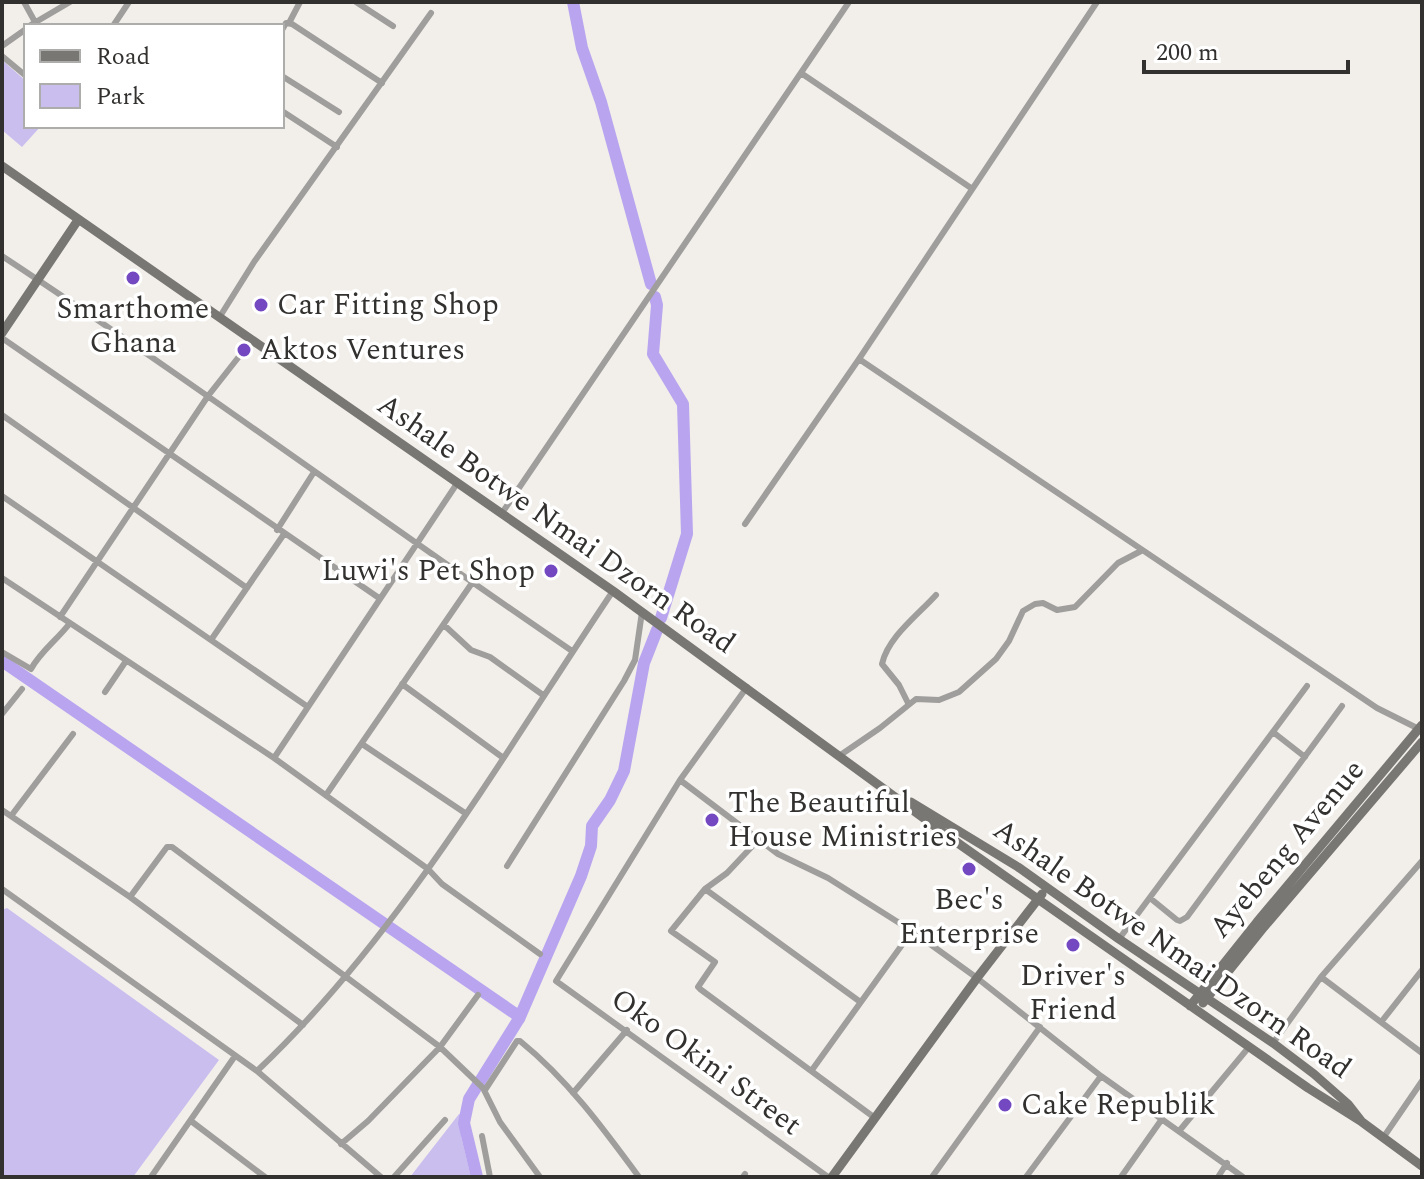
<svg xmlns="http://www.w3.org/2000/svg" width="1424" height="1179" viewBox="0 0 1424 1179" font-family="Spectral,serif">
	<rect width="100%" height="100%" fill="#f2efea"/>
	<path fill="#cabeef" d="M3,61l23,20v45h15l-19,21 -20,-17z
		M7,908l212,152 -86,117h-131v-267z
		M459,1114l4,1 -2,21 10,41h-61z"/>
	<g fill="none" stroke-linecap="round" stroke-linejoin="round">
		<path stroke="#b9a5ef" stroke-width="12" d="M573,2l9,46 19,54 50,182
			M655,297l2,8 -4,49 30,50 4,130 -26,84
			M2,661l518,356 -51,82 -5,24 13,54
			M519,1019l62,-143 10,-30 1,-20 18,-26 14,-29 20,-108 13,-33"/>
		<path stroke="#9f9e9c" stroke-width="6" d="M24,2l11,20
			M356,2l37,24
			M289,23l11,-21
			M29,26l41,-24
			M113,26l16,-24
			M282,30l4,-7 6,1 90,59
			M2,46l24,-17
			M2,56l24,20
			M801,73l170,115
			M282,76l57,36
			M282,111l55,36
			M2,256c193,127 379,265 570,395
			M219,318l35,-56 177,-249
			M2,338l377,260
			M859,359l518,349 42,21
			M2,415l245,173
			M2,496l306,211
			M502,513l347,-511
			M745,524l114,-165 238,-357
			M277,530l37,-58
			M2,578l272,180 154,111 14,15 98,70
			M60,617l148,-221 44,-56
			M444,625l27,25 19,7 53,38
			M211,640l73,-106
			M2,652l29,17c10,-18 26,-29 39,-46
			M402,684l100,73
			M747,687l-67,93 -124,201 272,196
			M105,692l21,-31
			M908,703l-9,-18 -17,-21c6,-27 36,-49 54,-69
			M2,714l20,-25
			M1273,732l32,25
			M362,744l103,69
			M839,756l41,-28 36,-29 23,1 20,-8 37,-33 13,-18 14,-30 12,-7 8,-1 14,7 18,-3 43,-44 23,-12
			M274,758l184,-276
			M680,780l98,74 50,24 84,53 65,47 124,98 142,101
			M326,795l146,-212
			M2,810l128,87 173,128
			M11,816l62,-82
			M759,839l-32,34 -22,16 -34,42 44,31 -17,25 2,2 175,129
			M507,866l117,-185 11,-21 7,-48
			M2,889l255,182 124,106
			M705,889l154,112
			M130,897l37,-50h5l268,200 43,41 17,34 40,55
			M1150,898l27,22 3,1 7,-4 155,-211
			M1119,939l188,-253
			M1321,977l101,76
			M1382,1021l40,-51
			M1273,1043l48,-66 101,-116
			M812,1070l100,-139
			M257,1071c142,-134 247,-318 356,-480
			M485,1090l32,-49h3c47,38 83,87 119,136
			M573,1093l54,-63
			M191,1121l74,56
			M1180,1130l69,-83
			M482,1136l8,41
			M1383,1138l39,-57
			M341,1144l27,-23 72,-74 38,-52
			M151,1177l84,-121
			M394,1177l51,-57
			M743,1177l2,-3
			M932,1177l108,-150
			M1026,1177l75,-101
			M1121,1177l41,-58
			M1218,1177l9,-14"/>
		<path stroke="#797774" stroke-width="9" d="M2,166l611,425 349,255 346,242 54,34
			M2,333l76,-113
			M911,802l107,65 101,72 154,104 41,31 34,30 14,18 60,44
			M1203,1003l61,-76 158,-185
			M1190,1006l67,-84 165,-197
			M832,1177l145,-199 65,-84"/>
	</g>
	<g fill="#7348c0" stroke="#fff" stroke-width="3">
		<circle cx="133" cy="278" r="8"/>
		<circle cx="261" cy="305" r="8"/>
		<circle cx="244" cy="350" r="8"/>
		<circle cx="551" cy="571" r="8"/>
		<circle cx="712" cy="820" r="8"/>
		<circle cx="969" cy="869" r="8"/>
		<circle cx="1073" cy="945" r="8"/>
		<circle cx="1005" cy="1105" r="8"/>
	</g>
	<g text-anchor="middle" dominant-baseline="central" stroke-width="7" stroke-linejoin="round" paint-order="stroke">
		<g font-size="30" fill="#32312f" stroke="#fff" text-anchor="start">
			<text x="277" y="305">Car Fitting Shop</text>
			<text x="133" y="309" text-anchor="middle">Smarthome<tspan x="133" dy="34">Ghana</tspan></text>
			<text x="260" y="350">Aktos Ventures</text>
			<text x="535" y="571" text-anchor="end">Luwi's Pet Shop</text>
			<text x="728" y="803">The Beautiful<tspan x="728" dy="34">House Ministries</tspan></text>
			<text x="969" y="900" text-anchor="middle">Bec's<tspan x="969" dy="34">Enterprise</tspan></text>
			<text x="1073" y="976" text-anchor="middle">Driver's<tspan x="1073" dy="34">Friend</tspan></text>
			<text x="1021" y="1105">Cake Republik</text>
		</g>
		<g font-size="30" fill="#32312f" stroke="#fff">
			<text transform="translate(556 524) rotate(35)">Ashale Botwe Nmai Dzorn Road</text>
			<text transform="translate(1287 849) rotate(-50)">Ayebeng Avenue</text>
			<text transform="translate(1172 949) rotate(35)">Ashale Botwe Nmai Dzorn Road</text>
			<text transform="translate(706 1062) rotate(36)">Oko Okini Street</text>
		</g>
	</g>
	<rect width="1424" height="1179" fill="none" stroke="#32312f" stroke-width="8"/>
	<rect x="24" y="24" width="260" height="104" fill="#ffffff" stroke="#adadac" stroke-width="2"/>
	<rect x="40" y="50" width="40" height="12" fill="#797774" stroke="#adadac" stroke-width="2"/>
	<text x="96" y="64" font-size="24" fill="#32312f">Road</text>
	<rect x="40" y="84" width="40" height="24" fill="#cabeef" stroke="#adadac" stroke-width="2"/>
	<text x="96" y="104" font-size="24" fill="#32312f">Park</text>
	<path d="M1144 60v12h204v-12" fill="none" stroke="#32312f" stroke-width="4"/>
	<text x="1156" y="60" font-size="24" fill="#32312f" stroke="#ffffff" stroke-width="6" paint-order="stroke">200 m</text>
</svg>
